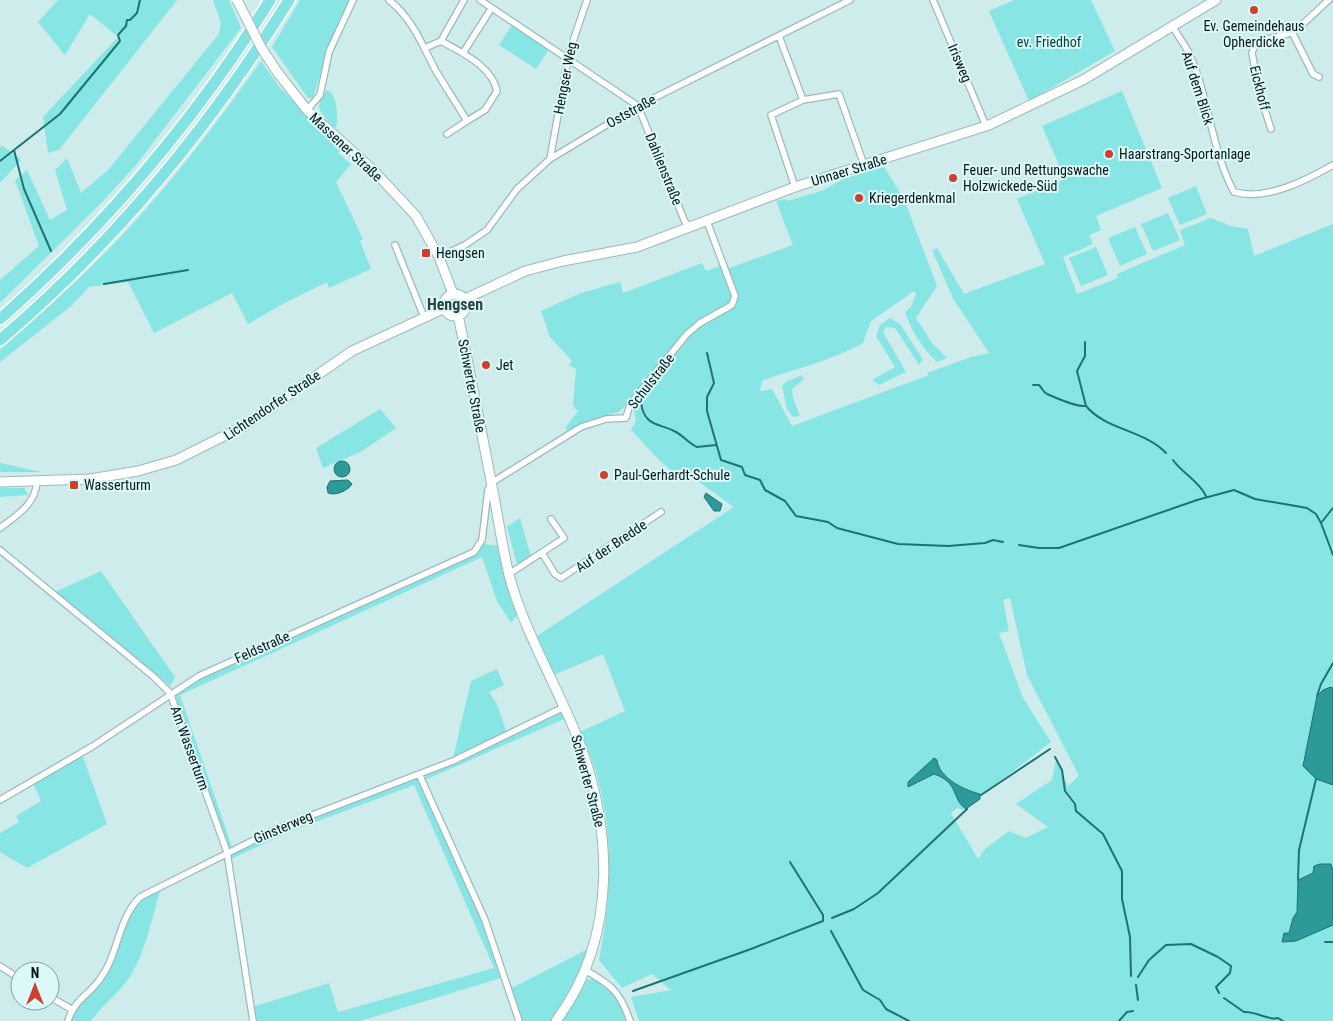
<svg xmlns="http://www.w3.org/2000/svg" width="1333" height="1021" viewBox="0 0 1333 1021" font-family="'Roboto Condensed',sans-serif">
	<rect width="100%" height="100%" fill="#cdeceb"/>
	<path fill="#87e5e4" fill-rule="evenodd" d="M58,0h119l-118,150 -11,3 -5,-36 75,-80 -28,-23 -25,41 -27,-33z
		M213,0h16l12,28 -105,137 -34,37 -102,101v-23l39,-34 -24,-66 12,-10 23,50 17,-10 -12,-40 12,-12 14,35 27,-23 111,-136 2,-11z
		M300,0h56l-28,48 -15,50h-5l-36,-51z
		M1014,0h77l24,51 -86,50 -40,-90z
		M514,22l37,24 -15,23 -37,-24z
		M261,61l19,27 62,60 -4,5 13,11 -15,18 27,57 -3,2 11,28 -42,19 -2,-6 -48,24 -31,18 -16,-31 -78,40 -26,-51 -39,5 -19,20 -70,55v-12c44,-39 89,-79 129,-122 48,-52 91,-109 132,-167z
		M327,90c11,5 10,24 10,35l-2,3c-14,-14 -23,-21 -8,-38z
		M1122,91l40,97 -66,28 5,14 -12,5 4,9 -30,13 14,37 41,-16 -1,-4 68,-29 -5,-15 31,-12 19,8 18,3 6,27 79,-32v797h-694l-8,-24 40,-7 -19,-16 -30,14 -23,-28c12,-62 15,-119 -1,-181 -4,-16 -12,-32 -18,-47l45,-21 -22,-57 -49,21 -17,-39 197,-129 -38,-27 -16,-3 -17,-13 -32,-34 5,-9 -3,-16 20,-30 -34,37 -27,7 -23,12 -4,-3 13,-17 -5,-5 3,-37 -7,-4 3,-4 -22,-24 -9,-26 40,-18 39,-11 3,11 79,-30 4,8 14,-5 7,3 66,-24 -17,-44 10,-2 1,2 37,-11 19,-11 41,-12 20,32 33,87 -21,32 16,25 15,15 -10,4c-15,-14 -25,-30 -32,-50l6,-5 5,-13 -2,-3 -43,30 -8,22c-32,18 -67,25 -101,38l-2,10 12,-2 20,37 137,-51 -2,-2 44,-16 18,-4 -35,-53 -22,-50 5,-2 27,46 81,-30 -28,-65 48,-20 -23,-53zM1010,598l17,77 52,101 -11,10 -12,-26 -4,20 -36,24 32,23 -22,11 -17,-7 -24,18 -7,10 -27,-46 6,-5 6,2 88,-68 -28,-44 -24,-65 10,-2 -6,-31z
		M2,145l19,15 -21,23v-35z
		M1196,186l11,28 -27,11 -12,-27z
		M1168,213l12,27 -27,11 -12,-27z
		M1135,227l12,27 -27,12 -12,-28z
		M1096,247l12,28 -27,11 -12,-28z
		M890,318l10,6 23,36 -4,5 -24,-37 -9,-1 -3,5 23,40 -27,13 -7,-5 23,-13 -19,-31 4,-11z
		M802,375l2,4 -12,10 1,9 7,18 -7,1 -6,-8 -5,-23 4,-4z
		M380,409l16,19 -34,23 -39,17 -7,-20z
		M0,463l41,9h-41z
		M0,488h24l4,7 -28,2z
		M520,518l11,39 -14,7 -10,-37z
		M484,544l19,2 17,65 -9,12 -14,-22 -15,-44 -302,138 52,152h-3l-54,-152 25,-18 278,-124z
		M101,571l74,106 -5,9 -115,-94z
		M497,669l7,16 -15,7 8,12 9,27 -53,27 18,-77z
		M562,710l4,8 -141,62 1,-7z
		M82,754l25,70 -80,44 -27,-16v-19l19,-11 -3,-6 25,-15 -8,-18z
		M413,778h5l2,3 63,140 21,56 -144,44h-105l-3,-14 77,-24 9,29 156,-44 -80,-183 -125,47 -60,28 1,-7 45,-22z
		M161,888c-9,29 -15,64 -32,90 -11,16 -27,27 -38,43h-21l3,-11 28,-29 26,-65 15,-18z
		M592,947l-6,17 -32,57h-33l-11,-32z
		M593,978c23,12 26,20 34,43h-68l25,-40z"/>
	<path fill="#2b9a99" stroke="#217272" d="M334 469a8 8 0 1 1 16 0a8 8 0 1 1-16 0Z
		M348,480l4,4c-4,7 -17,12 -24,9l-1,-6 3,-6z
		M706,493l16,11 -2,7h-6l-10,-14z
		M1331,687l2,1v97l-17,-6 -13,-13 14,-70 6,-6z
		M934,758l3,2c2,18 27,30 43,34v5l-14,10c-15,-10 -6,-26 -32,-35l-26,13v-5z
		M1320,864h11l2,7v54l-37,16 -14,1 2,-9h5l4,-15 4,-6 1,-32 15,-7 1,-7z"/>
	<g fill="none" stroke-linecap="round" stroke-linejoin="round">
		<path stroke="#217272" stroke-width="2" d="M14,150l10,39 27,62
			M0,161l60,-47 60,-73 -2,-6 8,-9 1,-6h3l7,-7 3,-13
			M104,284l84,-14
			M1085,342v14l-8,15 9,35
			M707,353l7,30 -7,14v14l14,49 21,7 3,8 15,5 5,10 20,11 11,15 32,6 9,6 61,16 50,2 37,-3 8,-3 10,2
			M1033,385h6c3,3 4,7 8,9 9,4 30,13 39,12 20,24 58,24 80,47
			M641,402c3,25 18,21 33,29 9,4 14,12 23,16l19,-2
			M1173,460c9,13 26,21 33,36
			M1333,508l-12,15 12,32
			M1019,545l20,3h20l138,-48 37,-10 21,9 52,9 9,6 5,9
			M1317,696l4,-12 12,-21
			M1055,757l7,13 3,21 10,13 1,7 27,23 19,37v28l8,38 1,39
			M981,795l69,-46
			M1298,880l1,-30 17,-71
			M832,918l22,-9 24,-16 89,-84
			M831,931l32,59 17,10 6,9 23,12
			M1325,942h8
			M1138,977l11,-17 17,-15 25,-1 27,13 13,9 -1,7 -14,14 3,6
			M1136,985l2,15
			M633,991l118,-42 72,-28v-6l-33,-53
			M1224,998l20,14c12,-1 25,9 34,6l5,3
			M1119,1021l8,-9 6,-1"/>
		<defs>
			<path id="street" d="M389,0c24,19 33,45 47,71 10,17 21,33 31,50l18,-11 12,-19c-5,-25 -35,-38 -56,-50l-16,7
				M480,0l158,106 47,116 4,4
				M933,0l53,126
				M1173,27c5,9 11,17 16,26 20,44 22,96 45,139 32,9 71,-11 99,-27
				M1292,32l21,42 6,3
				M779,36l24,64
				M441,41l23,-41
				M463,53l26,-41
				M307,110l13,-15 9,-43 24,-52
				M1271,129l-11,-34 -8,-42c3,-17 27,-14 40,-21 13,-8 25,-22 37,-32
				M447,134l20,-13
				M550,159l19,-106 18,-53
				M795,187l-24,-72 32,-15 36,-6 25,71
				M395,245l29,72
				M439,257l26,-12 22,-15 30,-41 33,-30 88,-53 212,-106
				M0,528c17,-13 35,-23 37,-46
				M0,550l154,127 16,16 57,159 26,169
				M542,553l13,21 6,4 100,-66
				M509,574l55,-36 -13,-19
				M419,774l66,146 34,101
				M0,800l93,-54 106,-70 275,-124 8,-12 6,-50 3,-7 90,-56 25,-8 20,-1 4,-14 57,-70 13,-11 32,-18 3,-9 -27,-72
				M0,966l20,13
				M585,970c27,15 35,22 45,51
				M50,997l21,12
				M68,1021c5,-20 21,-26 32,-42 19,-25 17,-59 40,-82l136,-68 177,-68 111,-54"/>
			<path id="secondary" d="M278,73l29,37 67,61 42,45 23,41 14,37
				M444 305a11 11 0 1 1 22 0a11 11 0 1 1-22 0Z
				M465,299l60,-28 38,-10 74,-14 158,-60 194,-62 94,-45 133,-80
				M458,315c12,57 23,114 34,171 6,30 10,60 17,89 15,55 43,102 65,154 39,95 46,206 -18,292
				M0,482l90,-3 48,-8 38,-11 68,-34 108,-75 93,-43"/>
			<path id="highway" d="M0,319c105,-93 196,-200 270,-319
				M0,340c114,-97 210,-213 289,-340"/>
		</defs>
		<use href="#street" stroke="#9dbaba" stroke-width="8"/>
		<use href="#secondary" stroke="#9dbaba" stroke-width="11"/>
		<use href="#highway" stroke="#fff" stroke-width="14"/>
		<use href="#street" stroke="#fff" stroke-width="5.5"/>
		<use href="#secondary" stroke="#fff" stroke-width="9"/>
		<use href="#highway" stroke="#82e3e2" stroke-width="11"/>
		<defs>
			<path id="secondary-bridge" d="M237,0l25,49 16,24"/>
		</defs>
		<use href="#secondary-bridge" stroke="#9dbaba" stroke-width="11" stroke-linecap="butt"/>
		<use href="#secondary-bridge" stroke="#fff" stroke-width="9"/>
	</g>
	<g fill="#cc402c" stroke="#daf9f8" stroke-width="2">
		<circle cx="1254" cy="10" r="5"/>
		<circle cx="1109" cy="154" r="5"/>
		<circle cx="953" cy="178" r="5"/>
		<circle cx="859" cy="198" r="5"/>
		<rect x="421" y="248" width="10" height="10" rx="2.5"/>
		<circle cx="486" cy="365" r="5"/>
		<circle cx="604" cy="475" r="5"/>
		<rect x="69" y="480" width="10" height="10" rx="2.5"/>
	</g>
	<g text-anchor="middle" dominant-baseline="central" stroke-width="4" stroke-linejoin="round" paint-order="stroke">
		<g font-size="14" fill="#0b1616" stroke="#daf9f8" text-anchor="start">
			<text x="1254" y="26" text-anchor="middle">Ev. Gemeindehaus<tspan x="1254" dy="16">Opherdicke</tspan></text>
			<text x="1119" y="154">Haarstrang-Sportanlage</text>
			<text x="963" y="170">Feuer- und Rettungswache<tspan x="963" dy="16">Holzwickede-Süd</tspan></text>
			<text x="869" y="198">Kriegerdenkmal</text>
			<text x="436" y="253">Hengsen</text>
			<text x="496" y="365">Jet</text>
			<text x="614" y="475">Paul-Gerhardt-Schule</text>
			<text x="84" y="485">Wasserturm</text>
		</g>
		<g font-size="14" fill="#004242" stroke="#daf9f8">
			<text x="1049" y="42">ev. Friedhof</text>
		</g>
		<g font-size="14" fill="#0b1616" stroke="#daf9f8">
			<text transform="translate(960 63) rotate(67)">Irisweg</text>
			<text transform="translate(565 78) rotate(-79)">Hengser Weg</text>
			<text transform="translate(1198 88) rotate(72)">Auf dem Blick</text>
			<text transform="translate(1260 88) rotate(76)">Eickhoff</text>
			<text transform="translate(631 111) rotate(-29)">Oststraße</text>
			<text transform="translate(346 147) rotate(43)">Massener Straße</text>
			<text transform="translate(664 169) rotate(68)">Dahlienstraße</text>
			<text transform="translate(849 170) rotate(-17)">Unnaer Straße</text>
			<text transform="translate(651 381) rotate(-52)">Schulstraße</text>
			<text transform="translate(472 386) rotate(79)">Schwerter Straße</text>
			<text transform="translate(272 405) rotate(-34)">Lichtendorfer Straße</text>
			<text transform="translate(611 546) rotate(-34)">Auf der Bredde</text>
			<text transform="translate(262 647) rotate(-24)">Feldstraße</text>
			<text transform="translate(190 748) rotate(70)">Am Wasserturm</text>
			<text transform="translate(588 781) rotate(75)">Schwerter Straße</text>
			<text transform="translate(283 827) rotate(-23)">Ginsterweg</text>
		</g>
		<g font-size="16" font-weight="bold" fill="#2b4645" stroke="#daf9f8">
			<text x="455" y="304">Hengsen</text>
		</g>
	</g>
	<g transform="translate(35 986)"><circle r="24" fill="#daf9f8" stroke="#879e9e"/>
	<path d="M0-4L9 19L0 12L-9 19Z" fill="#cc402c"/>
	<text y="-8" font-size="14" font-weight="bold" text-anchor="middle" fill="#0b1616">N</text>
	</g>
</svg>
